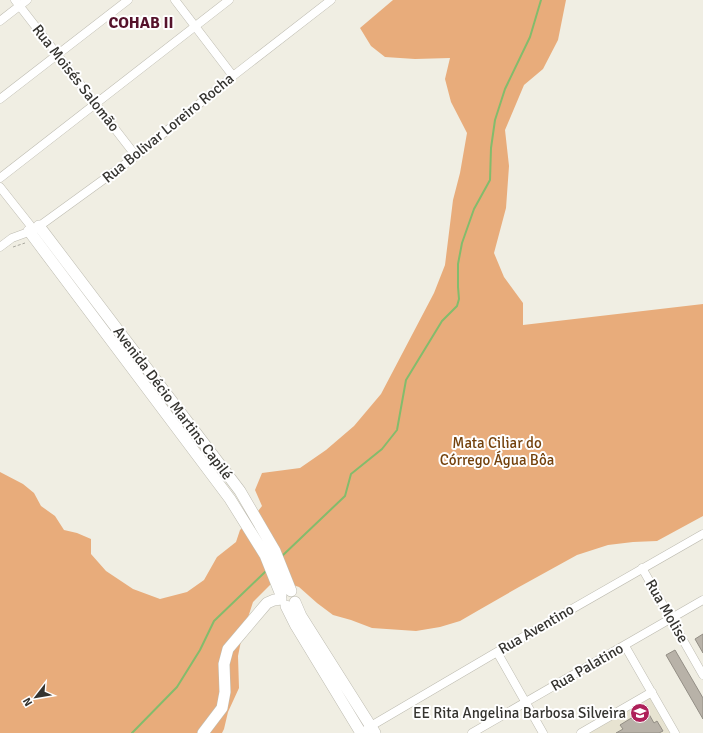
<svg xmlns="http://www.w3.org/2000/svg" width="703" height="733" viewBox="0 0 703 733" font-family="Signika,sans-serif">
	<rect width="100%" height="100%" fill="#f0eee3"/>
	<path fill="#e7e3d1" d="M651,693l24,40h-93z"/>
	<path fill="#e8ac7b" d="M393,0h173l-8,40 -15,29 -19,16 -19,45 4,36 -3,42 -12,45 10,24 19,26v22l180,-21v212l-46,25 -24,1 -25,3 -31,10 -58,32 -40,23 -19,11 -20,6 -24,4 -44,-3 -21,-8 -18,-5 -16,-12 -18,-16 -23,-8 -23,23 -11,34 -4,20 1,32 -11,24 -4,17 -2,4h-222v-261l23,12 11,9 7,13 14,10 9,14 13,3 14,6v15l15,17 27,18 27,10 27,-7 17,-12 13,-23 19,-15 4,-12 15,-15 7,-9 -7,-16 7,-17 38,-5 26,-18 28,-24 27,-32 53,-101 11,-28 8,-65 7,-27 7,-40 -16,-31 -6,-23 5,-21 -35,1 -30,-2 -14,-11 -11,-18z"/>
	<g fill="none" stroke-linecap="round" stroke-linejoin="round">
		<path stroke="#83bc6c" stroke-width="2" d="M281,557l64,-61 6,-22 31,-25 15,-19 9,-50 36,-59 15,-15 2,-7 -1,-12v-23l4,-21 12,-34 16,-29 1,-32 4,-28 10,-31 25,-52 11,-37
			M132,733l45,-46 23,-37 14,-29 52,-50"/>
	</g>
	<path fill="#b8b2a8" stroke="#938e85" d="M703,634v19l-8,-14z
		M675,650l28,48v21l-37,-64z
		M646,709l8,14 3,-2 6,10 -4,2h-43l7,-4 -3,-4z"/>
	<g fill="none" stroke-linecap="round" stroke-linejoin="round">
		<defs>
			<path id="street" d="M15,0l121,156
				M175,0l58,76
				M0,21l27,-21
				M0,99l128,-99
				M0,178l229,-178
				M0,187l34,43
				M0,247l12,-9 22,-8 102,-74 97,-80 98,-76
				M642,568l61,107
				M625,646l50,87
				M497,652l46,81
				M362,733l9,-7 126,-74 206,-118
				M472,733l231,-133
				M581,733l71,-41"/>
			<path id="secondary" d="M39,226l201,265 35,60 16,40
				M29,231l201,268 35,56 16,40
				M295,602l6,14 74,117
				M286,606l10,20 65,107
				M203,733l19,-25 3,-16 -1,-28 4,-15 39,-46 7,-3 7,-1"/>
		</defs>
		<use href="#street" stroke="#bebcb1" stroke-width="9"/>
		<use href="#secondary" stroke="#bebcb1" stroke-width="12"/>
		<path stroke="#a9a89f" stroke-width="1" stroke-dasharray="3 2" stroke-linecap="butt" d="M13,247l12,-4"/>
		<use href="#street" stroke="#fff" stroke-width="8"/>
		<use href="#secondary" stroke="#fff" stroke-width="11"/>
	</g>
	<defs>
		<symbol id="school-disc" viewBox="-11 -11 22 22"><circle r="9.5" fill="#ae2059" stroke="#fff"/><path d="M0-5L7-2L0 1L-7-2ZM-4 1L0 2.5L4 1V4Q0 6-4 4Z" fill="#fff"/></symbol>
	</defs>
	<g fill-rule="evenodd">
		<use href="#school-disc" x="629" y="702" width="22" height="22"/>
	</g>
	<g text-anchor="middle" dominant-baseline="central" stroke-width="4" stroke-linejoin="round" paint-order="stroke">
		<g font-size="15" fill="#353430" stroke="#fff">
			<text transform="translate(76 78) rotate(52)">Rua Moisés Salomão</text>
			<text transform="translate(168 128) rotate(-39)">Rua Bolivar Loreiro Rocha</text>
			<text transform="translate(173 403) rotate(53)">Avenida Décio Martins Capilé</text>
			<text transform="translate(667 611) rotate(60)">Rua Molise</text>
			<text transform="translate(536 629) rotate(-30)">Rua Aventino</text>
			<text transform="translate(587 667) rotate(-30)">Rua Palatino</text>
		</g>
		<g font-size="15" fill="#74420d" stroke="#fff">
			<text x="497" y="443">Mata Ciliar do<tspan x="497" dy="17">Córrego Água Bôa</tspan></text>
		</g>
		<g font-size="15" fill="#353430" stroke="#fff" text-anchor="end">
			<text x="626" y="713">EE Rita Angelina Barbosa Silveira</text>
		</g>
		<g font-size="16" font-weight="bold" fill="#55122b" stroke="#fff">
			<text x="141" y="23">COHAB II</text>
		</g>
	</g>
	<g transform="translate(36 697) rotate(239)" stroke="#ffffff" stroke-width="3" paint-order="stroke">
	<path d="M0-3L7 15L0 10L-7 15Z" fill="#353430"/>
	<text y="-6" font-size="11" font-weight="bold" text-anchor="middle" fill="#353430">N</text>
	</g>
</svg>
